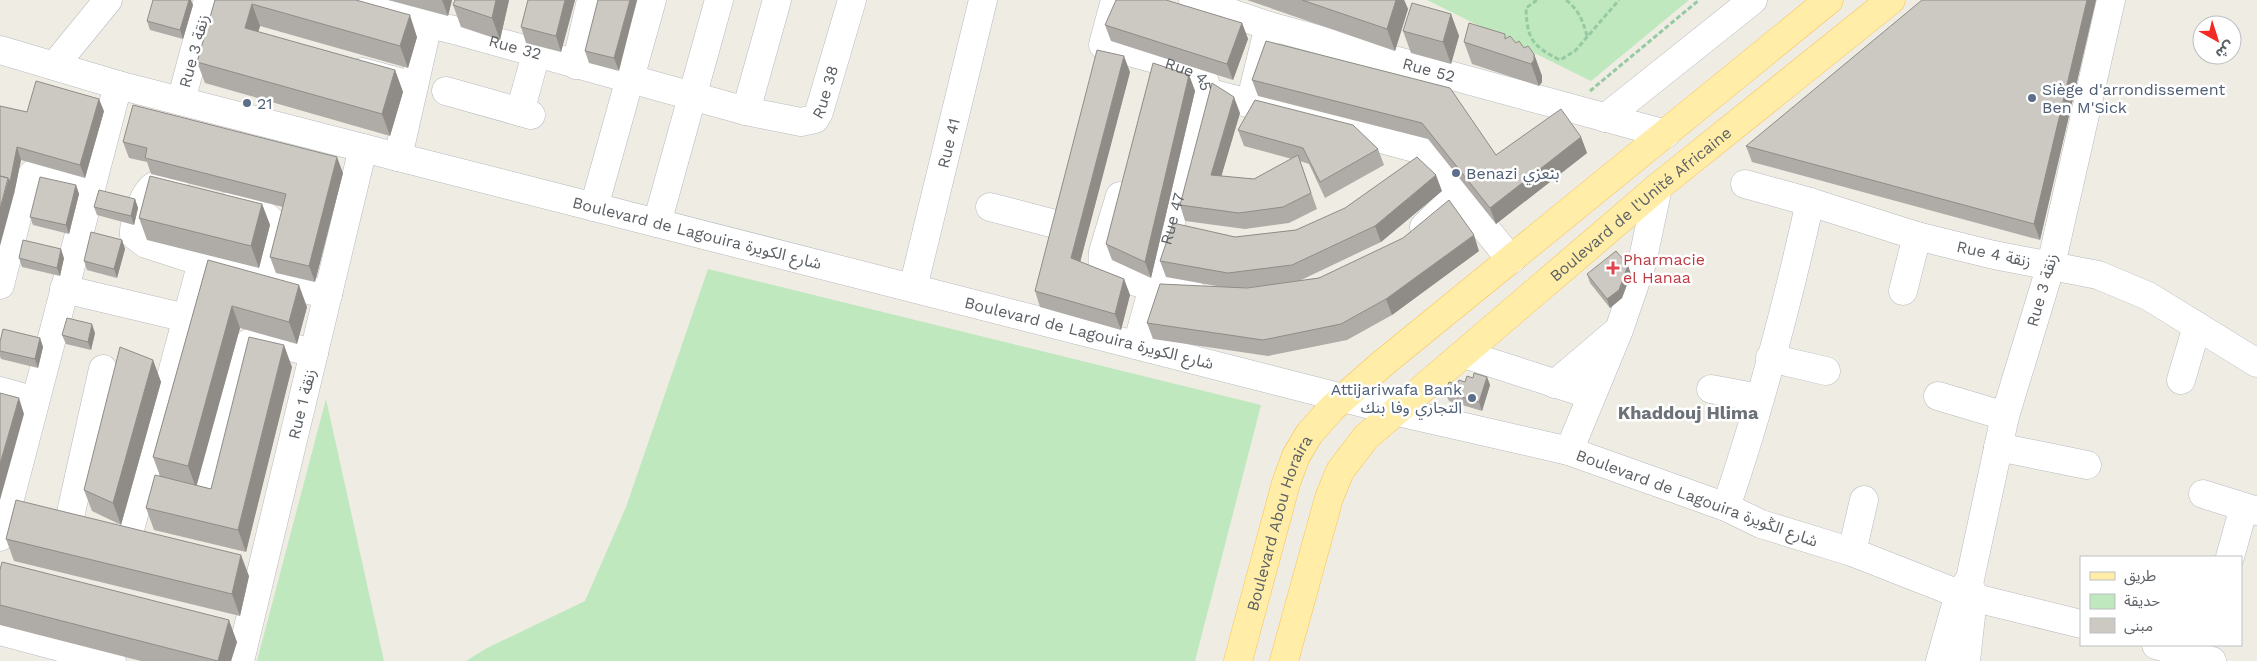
<svg xmlns="http://www.w3.org/2000/svg" width="2257" height="661" viewBox="0 0 2257 661" font-family="'Work Sans','Noto Sans Arabic',sans-serif">
	<rect width="100%" height="100%" fill="#efece3"/>
	<path fill="#c0e8be" d="M1427,0h262l-98,81z
		M708,269l553,136 -66,256h-729l21,-13 98,-47 41,-94z
		M326,399l58,262h-127z"/>
	<g fill="none" stroke-linecap="round" stroke-linejoin="round">
		<defs>
			<g id="minor">
				<path id="s1" d="M330,0l128,31 288,80 55,11 14,-3 4,-7 33,-112"/>
				<path id="s2" d="M1193,0l76,26 397,108"/>
				<path d="M1104,41l11,-41"/>
				<path id="s3" d="M1103,45c17,5 90,22 99,32 4,4 4,10 5,15l215,58 89,110"/>
				<path d="M0,50l118,35 280,72 996,254 175,40 157,56 35,17 91,28 107,42 122,30"/>
				<path d="M576,65l15,-65"/>
				<path d="M54,66l54,-66"/>
				<path d="M362,72l52,14"/>
				<path d="M1254,87l15,-61"/>
				<path d="M446,91l85,24"/>
				<path d="M181,101l27,-101"/>
				<path d="M746,111l31,-111"/>
				<path d="M520,112l16,-58"/>
				<path d="M1605,118l148,-118"/>
				<path d="M398,157l30,-133"/>
				<path d="M1745,184l65,18 107,34 77,19 104,20 50,21 109,67"/>
				<path d="M175,188c-6,-2 -13,-5 -19,-3 -12,5 -23,39 -22,50l12,9 56,18"/>
				<path d="M1120,196l-17,56c0,5 -2,11 1,15 9,13 73,25 90,28"/>
				<path d="M231,205c14,4 40,7 44,24l-11,49"/>
				<path d="M594,207l58,-207"/>
				<path d="M990,207l65,17"/>
				<path d="M657,223l62,-223"/>
				<path d="M1424,227l34,-33"/>
				<path d="M0,285l25,-99c2,-4 5,-10 9,-13 10,-6 47,6 58,8"/>
				<path id="s4" d="M913,288l70,-288"/>
				<path d="M64,289l122,29"/>
				<path d="M1903,291l14,-55"/>
				<path id="s5" d="M1137,345l70,-253"/>
				<path d="M1464,354l127,41"/>
				<path d="M1770,358l56,13"/>
				<path d="M2181,380l16,-54"/>
				<path d="M1555,384l60,-51"/>
				<path d="M1711,389l49,9"/>
				<path d="M0,391l35,10"/>
				<path d="M1938,396l67,20"/>
				<path d="M1998,447l89,18"/>
				<path d="M1569,451l50,-121 23,-67 16,-76"/>
				<path d="M177,494l13,4 12,-1 8,-8 39,-146 9,-4 56,14"/>
				<path d="M2203,494l54,17"/>
				<path d="M1726,507c34,-99 61,-202 84,-305"/>
				<path d="M70,517l33,-148"/>
				<path d="M129,533l73,-271 126,33"/>
				<path d="M0,537l118,-452"/>
				<path d="M1852,552l12,-52"/>
				<path d="M2230,557l14,-50"/>
				<path d="M0,631l112,30"/>
				<path d="M2156,645l56,16"/>
				<path d="M240,661l123,-513"/>
				<path d="M1940,661l19,-67 11,-15 35,-163 46,-151 60,-265"/>
				<path d="M1966,661l7,-63 -1,-7"/>
			</g>
			<g id="major">
				<path id="s6" d="M1238,661l48,-178 10,-27 13,-22 23,-26 50,-44 447,-364"/>
				<path id="s7" d="M1284,661l45,-163 11,-27 26,-34 292,-250 233,-187"/>
			</g>
		</defs>
		<use href="#minor" stroke="#b6babe" stroke-width="29"/>
		<use href="#major" stroke="#fac251" stroke-width="29"/>
		<path stroke="#96caa2" stroke-width="3" stroke-dasharray="5 2.5" stroke-linecap="butt" d="M1537,0l-11,8c1,31 6,38 34,52l15,-9 44,-51
			M1566,0c13,10 17,21 21,36
			M1590,91l109,-91"/>
		<use href="#minor" stroke="#fff" stroke-width="28"/>
		<use href="#major" stroke="#ffeda8" stroke-width="28"/>
	</g>
	<path fill="#afaca7" fill-rule="evenodd" d="M215,0h141l61,37 -9,31 -148,-42 -2,6 137,38 8,22 -13,44 -185,-53 -8,-21z
		M388,0h64l-4,16z
		M509,0l-9,40 -39,-13 -8,-22z
		M575,0l-14,52 -35,-9 -5,-16z
		M598,0l21,71 -30,-8 -4,-12z
		M1247,0h157l4,9 -13,42z
		M2096,0l-56,240 -288,-78 -6,-16z
		M193,5l-10,34 -33,-9 -3,-9z
		M1451,14l8,22 -8,28 -40,-11 -8,-22z
		M1242,23l6,16 -15,41 -122,-39 -6,-16z
		M1506,38l28,16 8,22v6l-3,4 -67,-22 -8,-22z
		M1266,41l230,114 85,-18 6,16 -91,71 -68,-85 -170,-43 -6,-16z
		M1130,72l-50,190 44,17 6,16 -9,35 -81,-23 -5,-16z
		M1189,75l6,16 -44,187 -39,-18 -6,-16z
		M0,106l27,6 77,-1 -19,67 -64,-18 -7,34z
		M1240,113l-19,63 33,3 38,-20 -48,-13 -6,-16 140,19 6,16 -59,33 -16,-34 -9,-3 17,48 -28,14 -44,6 -60,-8 -5,-16z
		M123,142l220,31 -28,109 -39,-9 -6,-16 13,-50 -132,-33 -4,-12 -18,-4z
		M76,185l3,9 -10,40 -36,-9 -3,-8z
		M1442,191l-61,51 -82,39 180,-30 -87,64 -45,25 -79,16 -115,-17 -6,-16 75,-36 -56,-10 -6,-16 75,-24 61,-7zM1278,284l-31,4h-3z
		M135,199l3,9 -4,17 -37,-10 -3,-8z
		M262,204l8,21 -11,43 -112,-28 -8,-22z
		M122,240l3,9 -8,29 -30,-8 -3,-9z
		M19,258h45l-4,18 -38,-9z
		M208,260l99,47 -10,37 -57,-16 -44,157 15,4 81,-122 -46,185 -92,-22 -8,-22 14,-32 -7,-19z
		M1587,274h44l-9,24 -12,10 -20,-25z
		M95,333l-4,17 -25,-6 -4,-9z
		M40,338l3,9 -5,21 -37,-9 -1,-3v-14z
		M153,360l8,22 -40,143 -29,-14 -8,-21z
		M1487,377l3,8 -8,26 -33,-10 -4,-9 12,-8 8,-2z
		M6,539l243,37 -9,40 -226,-55z
		M0,570l237,72 -6,19h-90l-141,-36z"/>
	<path fill="#8f8c88" d="M189,0h2l2,5 -10,34 -3,-9z
		M442,0h10l-4,16z
		M496,0h13l-9,40 -8,-22z
		M565,0h10l-14,52 -5,-16z
		M630,0h7l-18,71 -5,-13z
		M1396,0h8l4,9 -13,42 -8,-22z
		M2087,0h9l-56,240 -6,-16z
		M252,4l8,22 -7,24 -8,-22z
		M1451,14l8,22 -8,28 -8,-22z
		M410,15l7,22 -9,31 -8,-22z
		M1242,23l6,16 -15,41 -6,-16z
		M1534,54l8,22v6l-3,4 -8,-22z
		M1124,56l6,16 -53,202 -6,-16z
		M395,70l8,22 -13,44 -8,-22z
		M1189,75l6,16 -44,187 -6,-16z
		M1234,97l6,16 -23,78 -6,-16z
		M99,99l5,12 -19,67 -5,-13z
		M1581,137l6,16 -91,71 -6,-16z
		M17,147l4,13 -7,34 -14,52v-37z
		M337,157l6,16 -28,109 -6,-16z
		M1436,175l6,16 -61,51 -6,-16z
		M76,185l3,9 -10,40 -3,-9z
		M135,199l3,9 -4,17 -3,-9z
		M262,204l8,21 -11,43 -8,-22z
		M1474,235l5,16 -87,64 -6,-16z
		M122,240l3,9 -8,29 -3,-9z
		M61,249l3,9 -4,18 -3,-8z
		M1628,265l3,9 -9,24 -12,10 -3,-9z
		M1124,279l6,16 -9,35 -6,-16z
		M299,285l8,22 -10,37 -8,-22z
		M232,306l8,22 -44,160 -8,-22z
		M92,324l3,9 -4,17 -3,-8z
		M40,338l3,9 -5,21 -3,-9z
		M284,345l8,22 -46,185 -8,-22z
		M153,360l8,22 -40,143 -8,-22z
		M1487,377l3,8 -8,26 -3,-9z
		M19,398l5,16 -24,86v-36z
		M241,555l8,21 -9,40 -8,-22z
		M229,620l8,22 -6,19h-13z"/>
	<path fill="#ccc8c2" stroke="#8f8c88" d="M153,0h36l-9,30 -33,-9z
		M215,0h141l54,15 -10,31 -148,-42 -7,24 150,42 -13,44 -185,-52z
		M455,0h41l-4,18 -39,-13z
		M528,0h37l-9,36 -35,-9z
		M598,0h32l-16,58 -29,-7z
		M1116,0h50l76,23 -15,41 -122,-39z
		M1302,0h94l-9,29z
		M1922,0h165l-53,224 -288,-78z
		M1412,3l39,11 -8,28 -40,-11z
		M1469,23l36,11v5l5,-3 6,7 3,-2 5,7 4,-2 6,8v6l-3,4 -67,-22z
		M1266,41l184,47 46,67 65,-46 20,28 -91,71 -68,-85 -170,-43z
		M1097,50l27,6 -53,202 53,21 -9,35 -80,-23z
		M1153,63l36,12 -44,187 -39,-18z
		M36,81l63,18 -19,66 -63,-18 -7,35 -2,-4 -8,-2v-70l27,6z
		M1212,83l22,14 -23,78 43,4 44,-24 13,38 -28,14 -44,6 -59,-8z
		M1255,100l98,25 25,24 -58,33 -17,-34 -65,-18z
		M133,105l204,52 -28,109 -39,-9 16,-63 -141,-36 2,-10 -24,-6z
		M1417,157l19,18 -61,51 -83,39 -64,8 -68,-12 13,-38 62,14 61,-7 49,-22z
		M0,176l8,2 -8,31z
		M150,176l112,28 -11,42 -112,-28z
		M40,177l36,8 -10,40 -36,-8z
		M99,190l36,9 -4,17 -37,-9z
		M1449,200l25,35 -88,64 -45,25 -78,16 -116,-17 13,-39 87,4 72,-10 84,-40z
		M91,232l31,8 -8,29 -30,-8z
		M23,240l38,9 -4,19 -38,-10z
		M1616,251l12,14 -9,25 -12,9 -20,-25z
		M208,260l91,25 -10,37 -57,-16 -44,160 -35,-9z
		M67,318l25,6 -4,18 -26,-7z
		M3,329l37,9 -5,21 -35,-8v-9z
		M249,337l35,8 -46,185 -92,-22 9,-33 56,14z
		M120,347l33,13 -40,143 -29,-13z
		M1474,373l13,4 -8,25 -34,-10 4,-10 8,2 2,-4 6,2 2,-6 6,2z
		M0,393l19,5 -19,66z
		M16,500l225,55 -9,39 -226,-55z
		M2,562l227,58 -11,41 -218,-56v-35z"/>
	<g fill="#5c6f8a" stroke="#fff" stroke-width="2">
		<circle cx="2032" cy="98" r="5"/>
		<circle cx="247" cy="103" r="5"/>
		<circle cx="1456" cy="173" r="5"/>
		<circle cx="1472" cy="398" r="5"/>
	</g>
	<path fill="#e0444e" stroke="#fff" stroke-width="2" d="M1610.5 260.5h5v5h5v5h-5v5h-5v-5h-5v-5h5z"/>
	<g text-anchor="middle" dominant-baseline="central" stroke-width="5" stroke-linejoin="round" paint-order="stroke">
		<g font-size="16" fill="#5b6065" stroke="#fff">
			<text stroke="none"><textPath href="#s1" startOffset="191">Rue 32</textPath></text>
			<text transform="translate(194 51) rotate(-75)">Rue 3 زنقة</text>
			<text stroke="none"><textPath href="#s2" startOffset="246">Rue 52</textPath></text>
			<text stroke="none"><textPath href="#s3" startOffset="92">Rue 45</textPath></text>
			<text stroke="none"><textPath href="#s1" startOffset="530">Rue 38</textPath></text>
			<text stroke="none"><textPath href="#s4" startOffset="149">Rue 41</textPath></text>
			<text stroke="none"><textPath href="#s7" startOffset="601">Boulevard de l'Unité Africaine</textPath></text>
			<text stroke="none"><textPath href="#s5" startOffset="131">Rue 47</textPath></text>
			<text transform="translate(697 233) rotate(14)">Boulevard de Lagouira شارع الكويرة</text>
			<text transform="translate(1994 254) rotate(12)">Rue 4 زنقة</text>
			<text transform="translate(2042 290) rotate(-74)">Rue 3 زنقة</text>
			<text transform="translate(1089 333) rotate(14)">Boulevard de Lagouira شارع الكويرة</text>
			<text transform="translate(302 404) rotate(-76)">Rue 1 زنقة</text>
			<text transform="translate(1697 498) rotate(20)">Boulevard de Lagouira شارع الڭويرة</text>
			<text stroke="none"><textPath href="#s6" startOffset="144">Boulevard Abou Horaira</textPath></text>
		</g>
		<g font-size="16" fill="#4e5e75" stroke="#fff" text-anchor="start">
			<text x="2042" y="89">Siège d'arrondissement<tspan x="2042" dy="18">Ben M'Sick</tspan></text>
			<text x="257" y="103">21</text>
			<text x="1466" y="173">Benazi بنعزي</text>
			<text x="1462" y="389" text-anchor="end">Attijariwafa Bank<tspan x="1462" dy="18">التجاري وفا بنك</tspan></text>
		</g>
		<g font-size="16" fill="#be3a42" stroke="#fff" text-anchor="start">
			<text x="1623" y="259">Pharmacie<tspan x="1623" dy="18">el Hanaa</tspan></text>
		</g>
		<g font-size="18" font-weight="bold" fill="#6c7277" stroke="#fff">
			<text x="1688" y="412">Khaddouj Hlima</text>
		</g>
	</g>
	<rect x="2080" y="556" width="162" height="90" fill="#ffffff" stroke="#bdbfc1"/>
	<rect x="2090" y="572" width="25" height="8" fill="#ffeda8" stroke="#bdbfc1"/>
	<text x="2124" y="581" font-size="15" fill="#5b6065">طريق</text>
	<rect x="2090" y="594" width="25" height="15" fill="#c0e8be" stroke="#bdbfc1"/>
	<text x="2124" y="606" font-size="15" fill="#5b6065">حديقة</text>
	<rect x="2090" y="618" width="25" height="15" fill="#ccc8c2" stroke="#bdbfc1"/>
	<text x="2124" y="631" font-size="15" fill="#5b6065">مبنى</text>
	<g transform="translate(2217 40) rotate(141)"><circle r="24" fill="#ffffff" stroke="#bdbfc1"/>
	<path d="M0-4L9 19L0 12L-9 19Z" fill="#f42a24"/>
	<text y="-8" font-size="14" font-weight="bold" text-anchor="middle" fill="#5b6065">ش</text>
	</g>
</svg>
